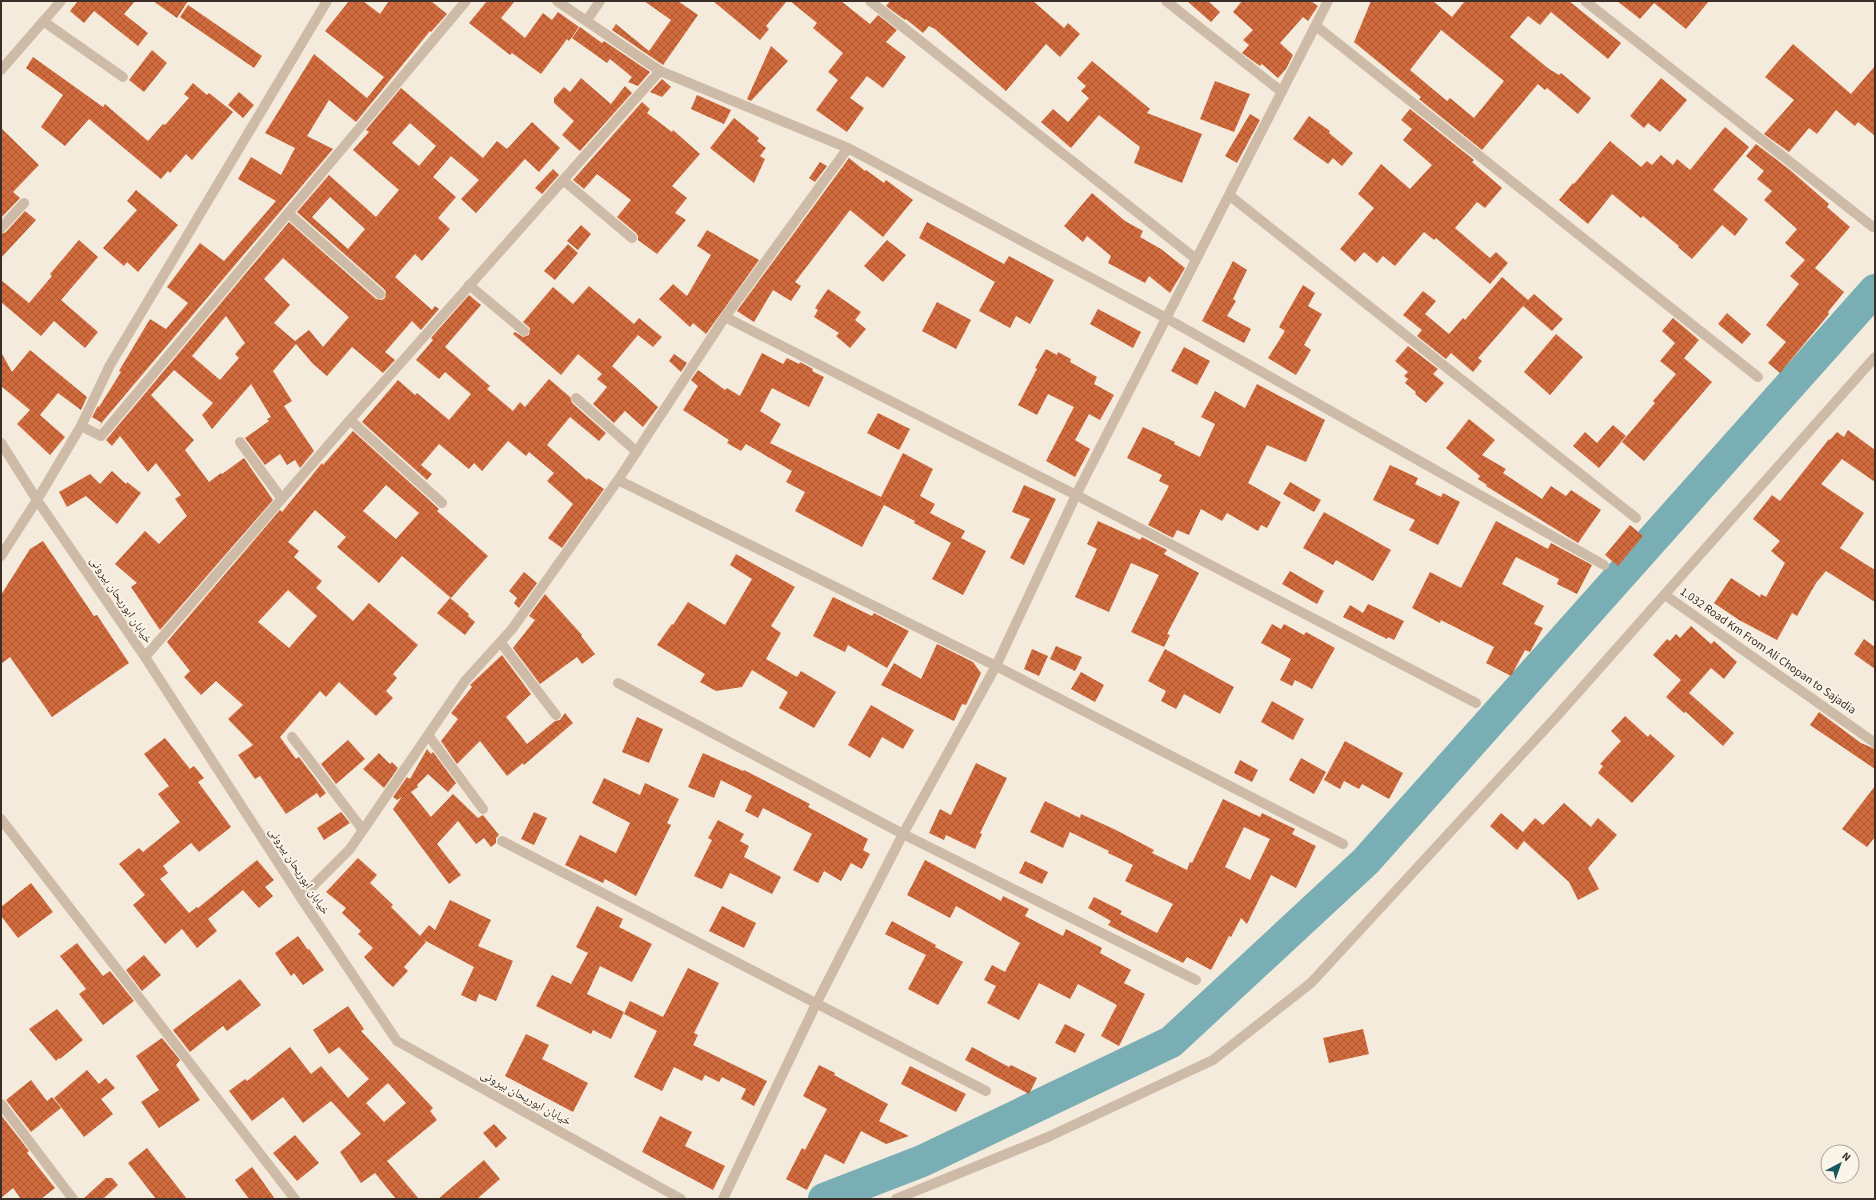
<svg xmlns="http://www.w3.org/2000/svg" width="1876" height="1200" viewBox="0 0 1876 1200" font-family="'Source Sans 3','Noto Naskh Arabic',sans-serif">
	<defs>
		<pattern id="building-cross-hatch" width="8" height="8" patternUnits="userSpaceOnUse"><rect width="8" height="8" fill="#d16b3e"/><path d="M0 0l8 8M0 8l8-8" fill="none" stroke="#ab5834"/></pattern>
	</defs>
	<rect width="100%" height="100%" fill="#f4ebdc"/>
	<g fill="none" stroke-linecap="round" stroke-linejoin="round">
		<path stroke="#78aeb4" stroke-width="32" d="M824,1199l98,-38 249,-119 195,-181 509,-571"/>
	</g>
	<path fill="url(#building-cross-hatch)" fill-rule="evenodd" d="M78,1h57l-11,13 24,19 -10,13 -44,-35 -10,12 -14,-12z
		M153,1h35l-11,17z
		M349,1h14l17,13 9,-13h42l16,13 -16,18 -1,-1 -74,91 -27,-22 -22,36 26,13 -235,278 4,-4 -10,-6 6,-11 1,1 22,-35 -2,-1 31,-52 16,10 22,-26 -21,-16 33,-44 24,18 52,-60 -38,-22 13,-22 30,18 14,-27 -30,-15 49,-79 53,44 17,-21 -59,-46z
		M487,1h28l-14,17 24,20 18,-25 9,7 6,-8 21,15 -10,14 -2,-2 -26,35 -29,-21 -2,2 -41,-32z
		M644,1h34l20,14 -35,50 -51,-35 4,-6 33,27 22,-31z
		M713,1h74l-21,25 3,3 -9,11z
		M790,1h51l29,23 8,-9 19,15 -11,12 20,15 -23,31 -16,-12 -17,22 14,10 -17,24 -31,-22 22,-30 -10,-8 15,-19 -30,-25 4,-5z
		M890,1h143l31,27 4,-5 12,11 -20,23 -14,-13 -40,47 -71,-62 -6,-3 -6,7 -17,-14 -1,1 -19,-14z
		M1187,1h21l12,11 -9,10z
		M1242,1h69l7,5 -10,15 -5,-4 -23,26 13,12 -7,14 -8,9 -16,-14 -2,2 -18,-13 7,-8 -6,-5 10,-10 -20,-18z
		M1371,1h62l19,16 13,-16h104l52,42 -13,16 -57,-47 -11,13 -12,-9 -18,21 39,32 10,6 2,-2 30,25 -13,16 -31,-26 -2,2 -7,-6 -56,66 -63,-51 2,-2 -67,-55zM1441,30l63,51 -30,37 -24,-20 -3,3 -37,-31z
		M1617,1h92l-23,28 -32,-26 -14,16z
		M188,5l74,51 -8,12 -74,-51z
		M580,27l22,16 2,-2 46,31 -12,14 -10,-4 4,-5 -22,-18 -3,4 -35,-25z
		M1793,44l58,50 24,-28v70l-17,-14 -3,4 -19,-16 -19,24 -8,-6 -20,24 -25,-18 30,-34 -29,-23z
		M771,46l17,15 -37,40 -4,-2z
		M152,50l15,13 -23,29 -15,-12z
		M33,57l70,50 2,-3 43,37 15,-17 2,1 24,-27 -5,-4 9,-11 14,12 2,-2 24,19 -41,48 -6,-6 -16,19 -2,-2 -7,8 -72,-60 -24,27 -24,-19 22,-32 -37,-27z
		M1092,61l58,48 -3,4 55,21 -20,49 -48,-20 6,-16 -41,-32 -28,33 -30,-26 12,-13 15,13 21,-24 -8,-7 5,-5 -9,-8z
		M581,78l30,26 14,-18 7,7 -52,58 -18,-16 12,-14 -20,-18v-5l10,-11 6,5z
		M1661,78l26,22 -27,32 -12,-9 -4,5 -14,-12z
		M662,79l9,8 -9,10 -12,-5z
		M1215,81l35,13 -16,38 -34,-13z
		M401,88l82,70 14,-17 10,8 25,-27 28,26 -21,24 -14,-13 -49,54 -15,-14 18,-19 -28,-24 -18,21 23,20 -18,21 12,11 -28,32 -7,-7 -20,23 37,33 3,-4 4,3 -18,21 -9,-9 -27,31 10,8 -12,13 -31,-26 -25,29 -14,-12 -17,-20 -23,27 19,30 -8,5 30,45 -14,17 -5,-8 -8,5 -7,-11 -15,11 -20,-27 24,-17 -2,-2 4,-2 -20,-33 -39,45 -10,-14 11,-12 -39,-33 -23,25 43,45 -9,10 24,32 12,-9 1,1 22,-16 29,42 -113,130 -29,-43 6,-4 -22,-19 30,-33 14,13 28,-28 -12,-17 6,-4 -25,-32 -8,9 -28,-36 -8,10 -6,-6 183,-218 87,77 6,1 3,-2 1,-6 -2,-3 -87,-77 32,-37 47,42 23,-27 -46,-40 16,-18 -3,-2zM410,123l26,23 -17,20 -27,-23zM330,197l35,32 -17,20 -36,-32zM283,258l66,59 -26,30 -14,-17 -14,11 -21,-18 16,-18 -26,-26zM226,316l19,27 -10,11 4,4 -19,22 -28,-24z
		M239,92l15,13 -11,13 -15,-13z
		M697,95l34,15 -7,14 -33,-15z
		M642,102l8,7 -3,4 25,19 1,-2 27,24 -28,32 15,12 -12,15 11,7 -29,34 -19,-14v-4l-2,-3 -19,-16 14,-17 -34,-26 -13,15 -11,-9z
		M1410,109l64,51 -2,2 30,26 -17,20 -8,-6 -22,26 35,30 6,-6 12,11 -18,21 -54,-46 -2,2 -10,-8 -29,34 -12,-10 -6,7 -13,-11 -9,10 -15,-13 34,-41 -16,-14 23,-30 29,25 22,-24 -29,-25 9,-11 -11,-9z
		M1250,114l10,6 -23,43 -12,-7z
		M1309,116l21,15 -1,2 24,20 -11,13 -9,-8 -5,6 -35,-25z
		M734,118l25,20 -2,3 9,7 -6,8 5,3 -11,24 -44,-35z
		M1725,127l24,20 -36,43 35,29 -13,17 -13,-11 -30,34 -14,-12 1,-1 -36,-30 -2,2 -29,-24 -24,30 -29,-24 14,-17 1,1 36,-43 31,26 6,-6 5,4 9,-10 12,10 4,-6 13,11z
		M1,128l38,37 -26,27 7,6 -19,20z
		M1756,144l34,26 39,34 -2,3 23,20 -35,41 29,24 -16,20 1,2 -49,59 -12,-10 18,-21 -20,-17 33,-41 -9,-8 15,-16 -20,-17 12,-14 -33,-29 8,-9 -15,-12 7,-8 -18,-15z
		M849,158l16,13 1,-1 18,13 2,-3 27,20 -30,37 -33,-27 -55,72 6,4 -10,15 -18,-11 -19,32 -17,-11z
		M820,162l7,4 -12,16 -6,-4z
		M553,169l6,6 -17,19 -7,-6z
		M136,190l42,35 -40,47 -11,-10 -3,4 -21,-18 34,-38 -10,-9z
		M1092,193l33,28 18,10 -3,6 21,12 24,19 -15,25 -21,-17 -4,7 -37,-20 3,-7 -24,-20 -4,6 -19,-16z
		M25,211l11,9 -35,38v-24l5,-2z
		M927,222l77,42 5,-8 45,24 -24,44 -14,-8 -6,12 -31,-17 16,-29 -76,-44z
		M581,225l10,9 -13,16 -11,-9z
		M707,230l52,30 -53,74 -13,-11 -3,4 -31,-28 14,-15 14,12 24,-41 -14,-9z
		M79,240l19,17 -37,43 37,32 -13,16 -31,-27 -13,15 -40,-34v-22l28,23 23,-27 -2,-2z
		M887,240l19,15 -23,27 -19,-16z
		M568,244l10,9 -23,27 -11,-9z
		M1233,261l14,9 -14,29 3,2 -9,15 24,13 -7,14 -42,-22z
		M1502,277l26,23 6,-6 29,25 -11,12 -29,-25 -45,52 4,3 -9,11 -22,-19 -5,6 -29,-23 5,-6 -19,-15 20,-24 13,10 -11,13 24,20 14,-16 2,2z
		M1303,285l12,8 -7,13 14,8 -18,31 7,5 -15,25 -28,-17 17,-27 -6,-4z
		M589,286l45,38 5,-6 23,19 -9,10 -15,-12 -26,31 46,41 -15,20 -18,-16 -11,12 -21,-19 14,-17 -10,-8 5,-5 -24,-20 -17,21 -48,-41 2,-2 8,5 6,-2 1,-7 -7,-6 30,-35 20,17z
		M828,289l33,23 -6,8 11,9 -16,19 -14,-12 3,-3 -25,-16 4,-7 -3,-2z
		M469,295l12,10 -36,42 45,39 -3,3 26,22 7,-9 5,5 24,-28 21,18 2,6 34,30 -7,8 -29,-24 -23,28 40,35 1,-2 16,11 -42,59 -14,-10 25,-34 -26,-23 7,-8 -25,-21 -3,4 -18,-15 -26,30 -8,-8 -5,6 -30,-25 -18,21 11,9 -5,6 -65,-58 36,-42 17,15 2,-2 32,27 22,-26 -26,-22 -6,7 -23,-19 17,-20 -2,-2z
		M937,302l34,18 -15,29 -34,-18z
		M1098,309l43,23 -8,16 -43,-24z
		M1727,313l24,21 -9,10 -24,-20z
		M1673,318l26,22 -15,18 28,24 -68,79 -22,-19 33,-39 -2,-2 23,-27 -16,-13 15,-18 -13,-12z
		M1556,334l27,23 -33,38 -26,-23z
		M1408,346l30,23 -5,5 11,9 -18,20 -11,-9 1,-2 -11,-9 3,-4 -4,-3 4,-4 -13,-11z
		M1184,347l26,14 -13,24 -26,-14z
		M1046,349l11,6 1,-3 13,7 -1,3 27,15 -3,7 20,11 -14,25 -11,-6 -14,26 15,9 -15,28 -29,-16 28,-54 -26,-13 -11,21 -19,-10 19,-36 -2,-1z
		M30,350l57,47 -6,13 -23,-17 -18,22 25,22 -15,18 -33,-31 13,-14 -29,-24v-34l11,20z
		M762,353l21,11 4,-6 12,6 1,-2 13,7 -1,2 12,6 -15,30 -37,-19 -12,23 21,13 -11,19 111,54 22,-44 30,16 -13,27 15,8 -5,9 35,18 -4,7 25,13 -23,44 -31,-16 19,-36 -37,-20 1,-2 -31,-16 -22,42 -67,-36 10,-19 -19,-10 6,-11 -46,-27 -5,7 -14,-8 2,-3 -46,-30 15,-24 -7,-6 7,-10 27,20 2,-2 13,8z
		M674,354l13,9 -6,9 -12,-11z
		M1257,384l68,36 -19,42 -39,-17 -19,38 33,19 -14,26 -6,-3 -3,6 -31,-18 -5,8 -21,-12 -12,26 -12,-5 -4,8 -25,-13 21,-39 -10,-5 3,-6 -35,-17 16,-31 32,15 -1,2 26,13 15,-33 -14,-7 14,-26 30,17z
		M878,413l32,16 -11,21 -32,-17z
		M1469,419l26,21 -13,15 24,14 -3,4 39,26 9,-13 15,10 5,-6 30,20 -23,33 -92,-57 1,-1 -9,-6 2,-3 -34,-28z
		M1613,425l13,11 -27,32 -26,-22 12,-14 12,11z
		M1848,430l27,20v32l-33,-23 -21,25 43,29 -24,35 35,22v32l-49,-31 -10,12 -19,33 -5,-3 -15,27 -38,-20 -25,-17 17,-25 29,19 1,-3 5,3 19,-34 -14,-12 9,-10 -27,-22 19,-24 8,6 49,-62 1,1 7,-8 7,5z
		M353,431l86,78 -2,2 51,45 -37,42 -49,-42 -23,27 -42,-36 9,-10 -31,-27 -27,32 11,9 -5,6 28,24 -6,7 37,33 16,-18 49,42 -25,29 4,4 -11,13 7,7 -17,18 -37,-34 -13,15 -6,-6 -40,46 16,22 3,-2 27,36 -6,5 -3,-5 -31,21 -26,-38 -5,3 -17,-24 15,-10 -25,-26 15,-14 -27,-24 -15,14 -17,-18 6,-6 -23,-29 113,-132 2,2 40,-49 1,2zM386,485l33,28 -23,26 -33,-28zM288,590l29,26 -28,32 -31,-26z
		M1390,465l28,13 -3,6 26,13 2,-4 17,9 -22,43 -29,-15 6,-10 -42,-20z
		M112,471l14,13 1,-2 14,11 -24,31 -31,-28 -19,11 -8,-15 31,-18 10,10z
		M1290,482l31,18 -7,12 -31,-18z
		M1024,485l32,14 -32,66 -14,-7 20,-39 -18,-7z
		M1324,512l67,38 -18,31 -37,-21 -3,5 -30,-17z
		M1098,521l42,19 2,-3 25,13 -3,4 35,19 -32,61 3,1 -6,12 -33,-15 28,-57 -28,-12 -22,49 -34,-15 22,-48 -10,-5z
		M1496,521l52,28 3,-6 41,22 -15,29 -20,-10 2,-5 -43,-22 -14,27 42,22 -10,18 9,4 -13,24 -5,-2 -14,26 -25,-13 8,-16 -53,-27 -1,3 -28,-15 18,-36 31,16z
		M1630,525l13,11 -25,30 -13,-11z
		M43,541l51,75 3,-1 32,48 -77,54 -42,-60 -9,7v-69l29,-46z
		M736,554l59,33 -24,39 10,7 -15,26 31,18 4,-6 35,21 -22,36 -35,-20 9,-16 -36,-22 -10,17 -26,4 -16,-9 5,-8 -48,-29 15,-21 1,1 15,-23 37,23 27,-46 -22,-14z
		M1290,571l34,20 -7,13 -35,-20z
		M524,572l13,11 -18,25 -5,-5 3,-5 -8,-7z
		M545,594l37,41 -1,1 14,18 -13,10 -5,-7 -37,27 -27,-36 22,-28 -6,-4z
		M833,597l39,19 2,-3 35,18 -22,37 -39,-23 -3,7 -32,-16z
		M450,598l19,16 -1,2 7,6 -10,13 -28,-22z
		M1368,604l36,17 -10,19 -6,-3 -1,2 -44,-22 7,-12 13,8z
		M1272,624l9,5 3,-5 20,11 2,-3 29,16 -23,41 -17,-9 -3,6 -12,-6 11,-21 -30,-16z
		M1691,626l20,18 3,-3 23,21 -13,17 -13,-11 -22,25 45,40 -11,13 -37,-34 -2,1 -18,-16 15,-17 -28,-25 14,-16 3,2 6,-7 4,4z
		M1864,639l11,8v22l-21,-15z
		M937,644l36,18 8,11 -15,32 -4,-1 -8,17 -73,-36 13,-22 27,16z
		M1056,646l26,11 -7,14 -25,-12z
		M1032,649l16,7 -9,20 -15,-7z
		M1165,649l69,38 -14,27 -36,-20 -8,15 -15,-8 5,-10 -18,-10z
		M502,655l29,39 -25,23 21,27 28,-23 5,-1 5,-7 8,10 -49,42 -1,-2 -16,13 -27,-35 -23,23 -16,-23 17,-22 -7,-6 21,-26 -2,-2z
		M1081,672l23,13 -9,17 -24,-13z
		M1272,701l32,18 -11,21 -32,-18z
		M871,705l43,25 -11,19 -21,-12 -12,21 -22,-13z
		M1819,712l42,31 14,6v20l-65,-44z
		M1625,716l23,21 2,-3 25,22 -43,47 -34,-30 5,-7 -3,-2 21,-23 -10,-10z
		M637,717l26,12 -14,34 -27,-11z
		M165,738l25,31 4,-3 10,12 -6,4 33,45 -32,25 -8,-9 -28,23 5,7 -8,6 29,34 8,-6 1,1 59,-48 17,20 -9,7 8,9 -14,12 -16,-18 -35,29 9,12 -20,17 -15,-19 -17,15 -32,-39 12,-10 -26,-31 20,-16 4,4 37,-30 -22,-28 11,-8 -25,-32z
		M348,740l17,19 -29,25 -15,-20z
		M1345,741l58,32 -14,26 -27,-15 -3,5 -15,-8 -4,8 -16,-9z
		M427,749l4,5 2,-2 23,31 -8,9 -20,-18 -11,11 1,2 -7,5 20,25 22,-23 25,24 5,-3 16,20 -3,3v5l-5,4 -7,-9 -8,6 -18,-23 -21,23 24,31 -12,9 -56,-75 9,-12 -5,3 -4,-3 14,-20 3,2z
		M379,753l11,11 2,-2 6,6 -14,20 -21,-19z
		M703,753l40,18 1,-1 35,18 31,16 -2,3 60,32 -5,11 7,4 -8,15 -11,-6 -10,18 -17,-10 -6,12 -25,-13 19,-36 -49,-26 -5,10 -13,-7 7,-15 -31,-16 -7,18 -26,-11z
		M1301,758l25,14 -12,22 -25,-14z
		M1240,760l18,10 -6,12 -18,-9z
		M976,763l31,15 -27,55 2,1 -7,15 -29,-14 -2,5 -15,-7 11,-24 11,6z
		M604,778l36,17 5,-12 34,16 -12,24 4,2 -35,71 -31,-17 -2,4 -38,-18 15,-30 36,18 14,-30 -38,-20z
		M1875,786v51l-8,10 -25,-18z
		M1223,799l37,18 2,-4 33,16 -3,5 24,12 -20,42 -25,-13 -24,49 -6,-6 -10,19 -2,-1 -18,34 -24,-13 -4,6 -75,-38 3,-4 -23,-13 6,-11 28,14 -2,3 37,19 16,-29 -48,-23 8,-16 -25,-12 1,-2 -39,-19 -7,16 -33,-16 15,-31 35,17 1,-4 35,16 38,20 -2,3 35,17 3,-8 2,1zM1244,827l26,12 -20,41 -25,-13z
		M1564,803l27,24 7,-9 19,17 -29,33 11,21 -21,11 -9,-18 -45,-41 -7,9 -27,-24 11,-13 22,19 12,-14 8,7z
		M341,812l9,11 -26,17 -7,-12z
		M534,812l13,6 -13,27 -13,-6z
		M718,820l26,14 -4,7 9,5 -5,11 37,20 -9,17 -42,-21 -8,16 -28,-13 18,-36 -4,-2z
		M358,858l19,17 -7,8 23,22 -2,2 29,29 9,-11 6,5 15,-30 41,20 -13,26 35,15 -17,40 -17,-7 -3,8 -15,-7 13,-28 -50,-27 2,2 -22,25 4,4 -15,16 -7,-6 -22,-24 9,-9 -15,-14 3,-3 -19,-18 4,-5 -20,-16z
		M925,860l76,41 2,-5 26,13 -4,7 38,20 3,-7 36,19 -2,5 31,17 -7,13 21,11 -26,52 -18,-10 16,-31 -39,-21 -8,15 -31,-16 -20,37 -32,-17 9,-17 -12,-6 8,-15 13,7 15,-29 -64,-37 -6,12 -43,-23z
		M1025,861l23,11 -6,12 -23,-11z
		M31,883l22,29 -35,26 -17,-22v-9z
		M597,906l26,13 -4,8 33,17 -20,38 -32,-16 -13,28 37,18 -13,27 -18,-9 -2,4 -55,-28 16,-31 19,9 17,-31 -12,-6z
		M722,906l34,17 -12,25 -35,-17z
		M892,921l44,24 -1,2 28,15 -25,43 -30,-16 18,-34 -41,-21z
		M298,936l10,14 1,-1 15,21 -21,15 -9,-12 -3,3 -16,-23z
		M77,943l26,33 7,-5 24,30 -31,24 -24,-31 7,-5 -26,-33z
		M144,955l17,20 -19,16 -16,-21z
		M688,968l31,15 -25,50 4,2 -5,10 74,36 -13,25 -13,-7 5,-10 -24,-12 -3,5 -14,-7 -3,6 -28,-14 -12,24 -28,-14 23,-46 -33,-17 6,-13 33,16z
		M240,979l21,26 -34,26 -4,-5 -33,26 -17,-22z
		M348,1006l16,23 -3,2 72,77 -3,3 7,9 -50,41 32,38h-23l-21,-26 -14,10 -21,-31 21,-18 -30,-33 -28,22 -20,-26 -31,24 -23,-30 16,-12 2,2 43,-34 21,27 10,-8 27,32 21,-19 -30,-32 -10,7 -16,-24zM388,1083l18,20 -22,19 -18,-19z
		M57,1009l26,31 -23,19 -1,-1 -3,3 -27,-32z
		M1065,1024l20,10 -10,19 -20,-10z
		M1363,1029l6,25 -40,9 -6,-25z
		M526,1034l23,11 -7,14 46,24 -15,29 -68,-36z
		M162,1038l18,22 -4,5 24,35 -41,28 -18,-26 18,-12 -23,-34z
		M972,1047l37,20 2,-2 26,13 -8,16 -64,-34z
		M819,1065l16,8 -1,2 54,29 -9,17 30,15 -23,8 -25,-13 -17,33 -19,-10 -18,36 -21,-11 16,-31 3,2 22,-41 -24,-13z
		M910,1066l56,28 -10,18 -55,-28z
		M87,1070l12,14 7,-6 9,10 -14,11 12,15 -29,23 -30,-39z
		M31,1080l16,21 5,-4 9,11 -30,24 -25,-32z
		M1,1115l28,36 -2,2 28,35 -14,11h-20l-8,-11 -12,10z
		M660,1116l32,16 -7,14 40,20 -12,24 -71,-38z
		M494,1124l13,14 -11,10 -13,-15z
		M295,1135l24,28 -22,18 -24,-28z
		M147,1148l25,32 15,19h-31l-28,-36z
		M484,1160l16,19 -23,20h-39z
		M252,1167l6,8 17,24h-26l-14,-19z
		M106,1178h6l6,7 -15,14h-20z"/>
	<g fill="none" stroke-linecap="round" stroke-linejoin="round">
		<path stroke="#cebba7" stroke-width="10" d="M557,1l103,70 188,77 318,170 438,247
			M870,1l326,258
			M1166,1l116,91
			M1585,1l288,226
			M587,20l13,-19
			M43,21l80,56
			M1316,26l442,351
			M1,70l60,-69
			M563,180l69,58
			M1229,195l407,323
			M288,213l92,81
			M1,228l23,-25
			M469,285l55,46
			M725,317l351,178 400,208
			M576,398l61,54
			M350,420l92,83
			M81,426l20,10 365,-435
			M240,442l42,57
			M1,443l36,57 108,157 156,241 96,143 284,158
			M618,480l378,186 347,178
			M1,556l36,-56 44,-74 29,-61 217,-364
			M1665,595l210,148
			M501,643l55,72
			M145,657l205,-237 310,-349
			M618,683l285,151 293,146
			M428,735l55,74
			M292,737l71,93
			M1,819l294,380
			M502,841l484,250
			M301,898l49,-49 115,-168 47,-52 106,-149 107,-163 123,-169
			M1,1104l72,95
			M723,1199l93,-195 87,-170 93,-168 80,-171 252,-494
			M896,1199l152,-62 165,-77 98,-77 246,-267 318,-359"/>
	</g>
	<g text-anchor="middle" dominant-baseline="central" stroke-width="4" stroke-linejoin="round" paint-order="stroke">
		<g font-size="12" fill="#3a2f28" stroke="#fbf4e9">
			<text transform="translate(121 600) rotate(56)">خیابان ابوریحان بیرونی</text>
			<text transform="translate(1768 651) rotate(35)">1.032 Road Km From Ali Chopan to Sajadia</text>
			<text transform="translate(299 871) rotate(57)">خیابان ابوریحان بیرونی</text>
			<text transform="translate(526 1098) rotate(29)">خیابان ابوریحان بیرونی</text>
		</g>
	</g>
	<rect width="1876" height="1200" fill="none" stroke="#3a2f28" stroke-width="4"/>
	<g transform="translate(1840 1164) rotate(41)"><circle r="19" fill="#fbf4e9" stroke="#aea59c"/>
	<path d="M0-3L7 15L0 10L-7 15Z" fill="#19565f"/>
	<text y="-6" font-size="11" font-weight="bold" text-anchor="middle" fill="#3a2f28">N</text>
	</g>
</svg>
